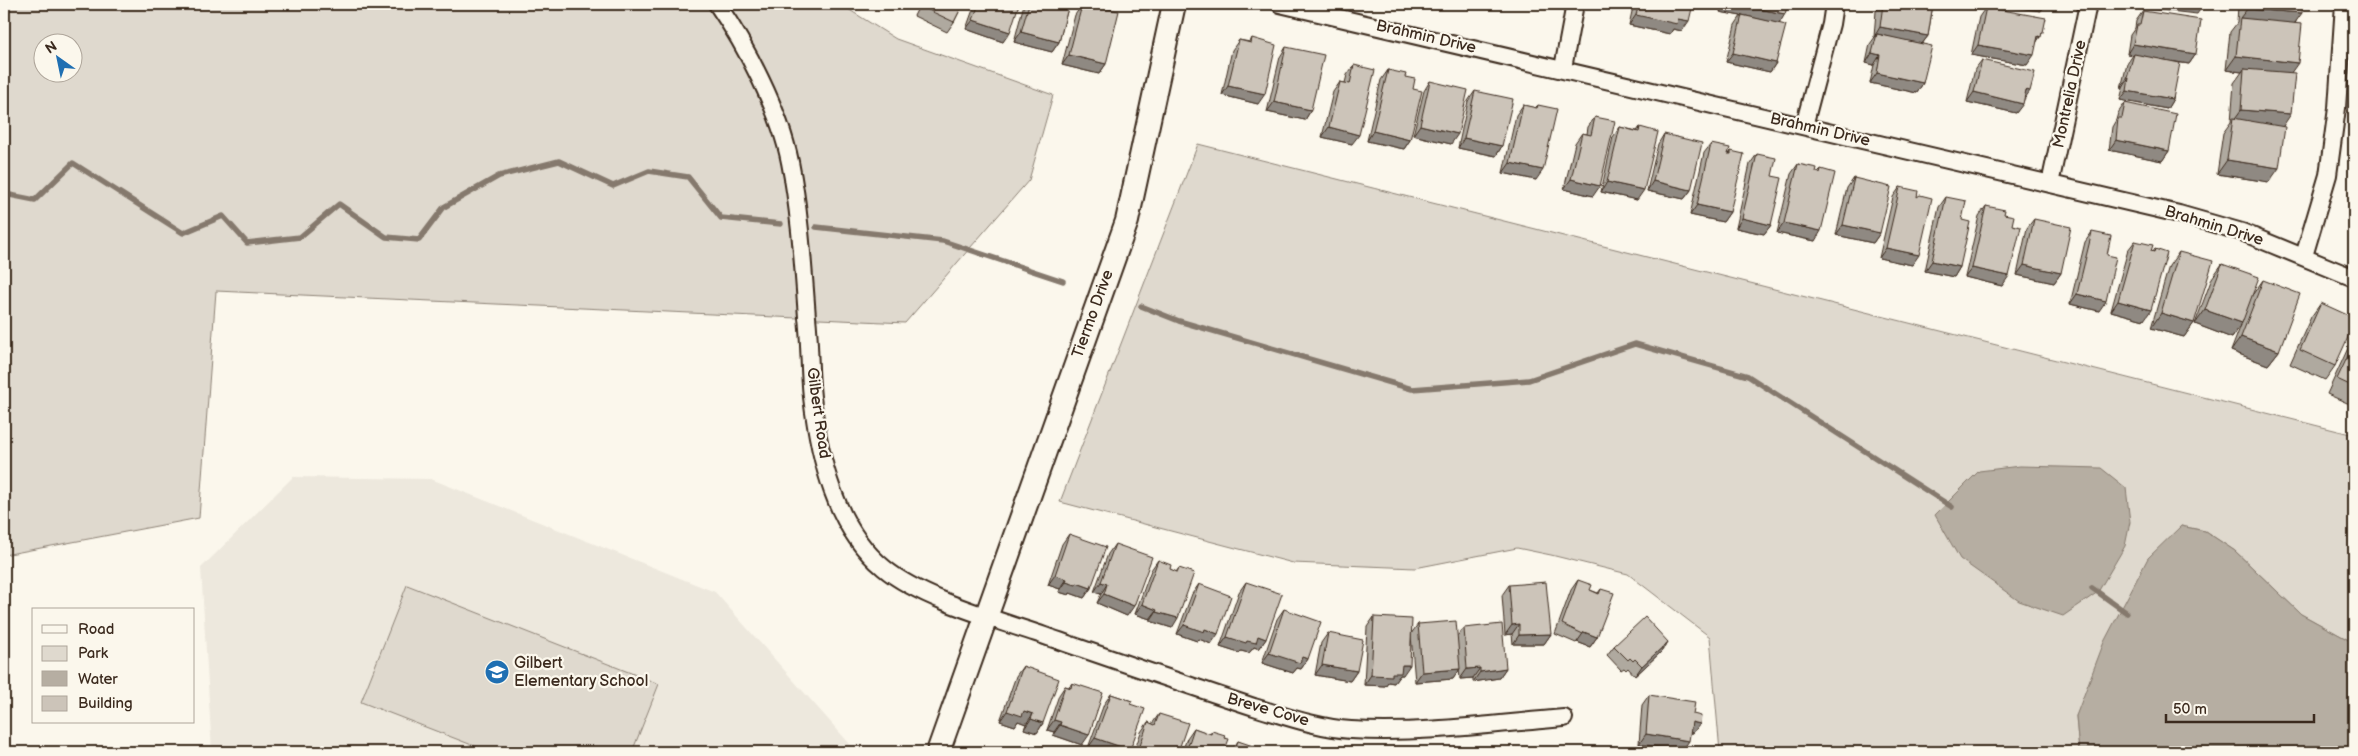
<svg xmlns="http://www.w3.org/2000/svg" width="2358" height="756" viewBox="0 0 2358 756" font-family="'Balsamiq Sans',sans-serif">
	<rect width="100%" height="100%" fill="#fbf7ec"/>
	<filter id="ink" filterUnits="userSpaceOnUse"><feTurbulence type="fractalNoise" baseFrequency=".02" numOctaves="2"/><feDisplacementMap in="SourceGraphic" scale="10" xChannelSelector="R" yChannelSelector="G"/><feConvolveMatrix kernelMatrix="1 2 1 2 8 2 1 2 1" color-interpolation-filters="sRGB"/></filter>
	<g filter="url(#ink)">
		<path fill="#ede8dd" d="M293,477l138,2 284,113 142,160h-645l-11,-184z"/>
		<path fill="#dfd9ce" stroke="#8d8276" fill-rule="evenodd" d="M4,4h836l56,35 157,56 -24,85 -124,143 -689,-32 -17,227 -195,37zM42,42h30v30h-30z
			M1198,144l1156,291v208l-53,-29 -66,-63 -30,-20 -24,-5 -105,190 3,36h-359l-10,-115 -82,-63 -77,-19 -34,-7 -102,20 -122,-5 -233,-61z
			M407,585l252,99 -27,68h-142l-129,-50z"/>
		<path fill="#b6aea2" stroke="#85796d" d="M2020,466l81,2 25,20 4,34 -5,24 -27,46 -35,24 -44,-15 -59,-42 -25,-44 44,-44z
			M2181,526l24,5 30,20 66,63 53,29v109h-275l-3,-36 28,-74 44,-84z"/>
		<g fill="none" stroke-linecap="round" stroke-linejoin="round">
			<path stroke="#85796d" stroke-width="5.5" d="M4,191l6,4 25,5 38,-37 110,70 40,-17 24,27 53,-6 39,-33 47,33 33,3 25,-33 55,-31 60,-15 54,25 36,-15 39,6 33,41 60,6
				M816,227l127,14 120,40
				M1141,306l38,15 233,68 117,-9 106,-36 113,32 204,131
				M2092,588l35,25"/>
			<defs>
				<path id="street" d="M717,4c29,42 63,107 73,158 10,50 13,103 17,155 3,26 2,53 5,80 7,60 23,131 72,171 36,30 107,50 152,65 73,25 145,50 218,74 31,9 64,21 97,23 71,4 142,-6 213,-12
					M1280,4l899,210 63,18 112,46
					M1563,68l12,-64
					M1804,126l27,-102 3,-20
					M2050,184l38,-180
					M2304,256l24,-81 9,-67 7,-104"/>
				<path id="secondary" d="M938,752l189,-531 47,-217"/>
			</defs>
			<use href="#street" stroke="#3b2a1e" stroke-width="20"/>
			<use href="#secondary" stroke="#3b2a1e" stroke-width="26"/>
			<use href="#street" stroke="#fbf7ec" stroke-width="16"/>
			<use href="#secondary" stroke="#fbf7ec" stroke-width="22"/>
		</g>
		<path fill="#afa99f" stroke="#3b2a1e" d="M920,4h43l-9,18 -7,10 -33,-16z
			M975,4h44l-16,38 -37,-13z
			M1024,4h45l-10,38 -7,10 -38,-10z
			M1620,4h73l-11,27 -9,-2 -3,5 -41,-9 4,-18z
			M1722,4h67l-10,20 -3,39 -6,9 -44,-10 9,-37 6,-9 -21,-4z
			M1880,4h53l-5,32 -6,8 1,39 -6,10 -47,-10 4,-18 -8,-2 4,-19 5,-7h-1l2,-26 3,-3z
			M2238,4h65l-8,20 -4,48 -8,54 -14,56 -52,-8 6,-41 8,-11 3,-39 8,-11 -16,-2 4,-38 7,-9z
			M1082,5l24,59 -7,10 -37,-9 13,-50z
			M1986,7l57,25 -7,11 -9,22 -56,-10 8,-38z
			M2143,11l53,43 -7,10 -14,-2 -2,37 -6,10 -47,-9 3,-12h-2l6,-24 6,-9 -6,-1 3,-19 5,-7 1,-7z
			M1252,38l6,66 -36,-9 10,-45 7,-10 11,2z
			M1286,47l25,63 -6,10 -38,-8 13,-55z
			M1982,60l42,40 -8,13 -49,-11 8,-33z
			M1354,65l-2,79 -30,-7 11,-45 7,-10 5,1 2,-8z
			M1388,70l17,7 8,12 -3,51 -6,9 -37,-8 14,-61z
			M1430,81l21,63 -38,-9 11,-44z
			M1475,91l27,55 -6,10 -38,-8 10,-47z
			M2125,103l44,48 -7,10 -53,-11 3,-23 4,-7 2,-7z
			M1523,105l12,3 3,-3 -2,75 -33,-7 13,-58z
			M1595,117l-2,79 -29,-7 11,-46 7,-10 5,1 1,-7z
			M1620,127l17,4 3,-4 -3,73 -36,-8 12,-55z
			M1664,134l27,56 -7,9 -37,-8 11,-47z
			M1711,144l17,10h1l2,-3 -1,61 -7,10 -33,-7 14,-62z
			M1757,154l15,22 -1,49 -7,9 -28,-6 14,-64z
			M1798,164l20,8 3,-3 -6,72 -38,-8 14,-59z
			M1854,178l26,55 -7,10 -37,-8 11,-47z
			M1900,187l17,10 -5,68 -33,-7 14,-61z
			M1946,197l14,70 -6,10 -29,-6 14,-64z
			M1986,206l18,8 8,11 -10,61 -37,-9 14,-61z
			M2034,219l27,54 -7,10 -37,-8 10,-47z
			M2092,232l7,79 -29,-7 15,-62z
			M2135,241l16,10 2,1 2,-3 -11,71 -33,-9 17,-61z
			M2179,252l15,71 -10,14 -33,-9 18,-62z
			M2222,264l31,30 10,-14 16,71 -11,14 -37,-14 10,-26 -9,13 -37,-14 17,-46z
			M2321,303l14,63 -10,14 -35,-16 21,-47z
			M2354,335v71l-27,-12z
			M1069,534l22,54 -7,10 -14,-5 -1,2 -10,-3 1,-3 -12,-4 14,-41z
			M1115,544l12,72 -30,-13 4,-9 -7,-2 14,-38z
			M1158,560l12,9 6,3 3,-4 -7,60 -22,-7v-2l-15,-5 16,-44z
			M1578,580l12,10 8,3 3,-4 -4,48 -7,10 -13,-5 -1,1 -21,-9 16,-44z
			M1246,582l20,57 -7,10 -5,-2 -5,6 -8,-2 -2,2 -19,-6 19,-55z
			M1199,584l12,60 -12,-5 -2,2 -20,-7 15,-40z
			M1509,585l42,49 -7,10h-31l-1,-10 -7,1 -3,-40z
			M1284,609l24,50 -7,10 -4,-1 -4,5 -31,-10 15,-44z
			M1374,617l37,17 7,-10 39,12 7,-8 42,40 -7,10 -26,4v-4l-13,1 -1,-10 -6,10 -38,3 -4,-47 -8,40h-3l-6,8 -6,-1 -3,4 -21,-1 3,-58z
			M1328,633l29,38 -7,10 -35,-6 6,-32z
			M1668,642l-7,10 -26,24 -7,-8 -2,2 -2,-2 -3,2 -14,-15 7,-9z
			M1023,666l20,57 -6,10 -13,-4 2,-5 -8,-3 -3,5 -15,-5 16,-45z
			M1072,683l10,62 -29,-10 1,-3 -7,-2 12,-35 6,-9 4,1z
			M1111,694l21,7 -44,47 16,-44z
			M1649,695l44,19v19h-3l-8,18 -43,-7 3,-39z
			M1159,714l19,38h-44l7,-20 7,-10 4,2z
			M1194,728l16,6 2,-3 12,7 3,14h-45l5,-14z
			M1238,741l20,9 6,2h-33z"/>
		<path fill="#8f8982" stroke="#3b2a1e" d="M1620,4h15l-2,3z
			M1726,4h7l52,10 -6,10 -37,-9 -1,1 -21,-4z
			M1984,4h62l-5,7z
			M2134,4h70l-7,10 -65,-7z
			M2247,9l55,4 -10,14 -52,-9z
			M1636,15l42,4 11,2 -7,10 -9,-2 -3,5 -41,-9z
			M973,20l37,12 -7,10 -37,-13z
			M1880,27l48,9 -7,9 -44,-11 -2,3h-1z
			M1021,32l38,10 -7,10 -38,-10z
			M2042,32h1l-9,14h-3z
			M2133,44l63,10 -7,10 -62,-10z
			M1978,45l56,10 -7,10 -56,-10z
			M1733,53l43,10 -6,9 -44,-10z
			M1872,53l8,2 -6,10 -8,-2z
			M1069,55l37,9 -7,10 -37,-9z
			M2236,56l62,7 -10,14 -44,-8 -2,3 -16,-2z
			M1877,73l46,10 -6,10 -47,-10z
			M2127,78h2l-6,10h-2z
			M1228,86l37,8 -7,10 -36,-9z
			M2026,90l4,1 -7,10z
			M2127,91l46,8 -6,10 -47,-9z
			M1974,92l49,12 -7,9 -49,-11z
			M1274,102l37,8 -6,10 -38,-8z
			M2241,110l50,4 -10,15 -48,-8z
			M1420,125l38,9 -7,10 -38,-9z
			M1329,127l30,8 -7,9 -30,-7z
			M1373,131l37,9 -6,9 -37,-8z
			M1464,138l38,8 -6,10 -38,-8z
			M2116,140l53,11 -7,10 -53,-11z
			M2227,160l52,8 -10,14 -52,-8z
			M1510,163l33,7 -7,10 -33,-7z
			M1571,179l29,7 -7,10 -29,-7z
			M1653,181l38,9 -7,9 -37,-8z
			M1607,182l37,8 -7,10 -36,-8z
			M1697,205l33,7 -7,10 -33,-7z
			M1742,218l29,7 -7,9 -28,-6z
			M1784,223l37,8 -6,10 -38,-8z
			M1843,225l37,8 -7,10 -37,-8z
			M1886,248l33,7 -7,10 -33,-7z
			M1932,261l28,6 -6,10 -29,-6z
			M2024,265l37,8 -7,10 -37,-8z
			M1972,268l37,8 -7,10 -37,-9z
			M2077,294l29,7 -7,10 -29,-7z
			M2118,301l33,9 -7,10 -33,-9z
			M2205,310l37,13 -10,15 -37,-14z
			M2161,313l33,10 -10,14 -33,-9z
			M2241,337l38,14 -11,14 -37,-14z
			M1055,575l12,4 -7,10 -12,-4z
			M1066,582l11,1 14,5 -7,10 -14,-5 -1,2 -10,-3z
			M1101,582l6,2 -6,10 -7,-2z
			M1104,594l30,12 -7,10 -30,-13z
			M1142,604l15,6 -7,9 -15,-5z
			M1156,612l22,6 -6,10 -22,-7z
			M1519,624l-7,10 -7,1 7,-10z
			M1184,625l21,4 13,5 -7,10 -12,-5 -2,2 -20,-7z
			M1584,632l13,5 -7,10 -13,-5z
			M1551,634l-7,10h-31l6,-9z
			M1258,636l8,3 -7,10 -5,-2 -5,6 -8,-2 -2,2 -19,-6 7,-10 20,4z
			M1668,642l-7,10 -26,24 7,-10z
			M1269,653l33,4 6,2 -7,10 -4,-1 -4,5 -31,-10z
			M1322,665l35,6 -7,10 -35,-6z
			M1402,665h8l-7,10h-3l-6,8 -6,-1 -3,4 -21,-1 7,-10z
			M1480,668l-7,10 -13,1 7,-10z
			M1506,668l-7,10 -26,4 7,-10z
			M1460,669l-7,10 -38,3 7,-10z
			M1007,711h17l9,3 -7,10 -8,-3 -3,5 -15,-5z
			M1031,719l12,4 -6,10 -13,-4z
			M1054,720l7,2 -7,10 -7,-2z
			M1692,722l8,2 -7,9 -8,-1z
			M1060,725l29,10 -7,10 -29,-10z
			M1646,734l43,7 -7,10 -43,-7z
			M1095,738l35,12 -1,2h-28l-13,-4z"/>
		<path fill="#ccc4b9" stroke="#3b2a1e" d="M922,4h41l-9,18 -34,-16z
			M979,4h40l-9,28 -37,-12z
			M1029,4h40l-10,38 -38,-10z
			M1639,4h54l-4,17 -11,-2 -1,5 -41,-9z
			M1733,4h55l-3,10z
			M1883,4h50l-5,32 -48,-9z
			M2247,4h56l-1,9 -55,-4z
			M1082,5l37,6 -13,53 -37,-9z
			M1986,7l60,11 -3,14h-1l-1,5 -3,-1 -4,19 -56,-10z
			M2143,11l58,9 -5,34 -63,-10 4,-19h3z
			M1742,15l44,10 -10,38 -43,-10z
			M2240,18l62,6 -4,39 -62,-7z
			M1877,34l55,12 -9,37 -46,-10 3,-18 -8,-2z
			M1252,38l24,7 -11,49 -37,-8 11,-46 12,3z
			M1286,47l38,8 -13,55 -37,-8z
			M2134,54l46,9 -7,36 -46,-8 2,-13h-2z
			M1982,60l53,12 -5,19 -4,-1 -3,14 -49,-12z
			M1354,65l21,5 -16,65 -30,-8 11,-45 10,2z
			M2244,69l51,4 -4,41 -50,-4z
			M1388,70l18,4 -1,3 10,2 -2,10 9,2 -12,49 -37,-9z
			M1430,81l38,9 -10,44 -38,-9z
			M1475,91l38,8 -11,47 -38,-8z
			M2125,103l51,11 -7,37 -53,-11 2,-22h4z
			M1523,105l14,3 1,-3 19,4 -14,61 -33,-7z
			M1595,117l20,4 -15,65 -29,-7 11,-46 9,2z
			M2233,118l52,9 -6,41 -52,-8z
			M1620,127l19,5 1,-5 18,5 -14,58 -37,-8z
			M1664,134l38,9 -11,47 -38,-9z
			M1711,144l19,4 -2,6h3v-3l13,3 -14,58 -33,-7z
			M1757,154l19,4 -4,18 10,2 -11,47 -29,-7z
			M1798,164l19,4 -1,4 4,1 1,-4 14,4 -14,58 -37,-8z
			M1854,178l37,9 -11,46 -37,-8z
			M1900,187l18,4 -1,6 3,-2 12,3 -13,57 -33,-7z
			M1946,197l20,4 -4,19 8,2 -10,45 -28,-6z
			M1986,206l19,4 -1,4 10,2 -2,9 9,2 -12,49 -37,-8z
			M2034,219l37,8 -10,46 -37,-8z
			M2092,232l19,4 -4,19 9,2 -10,44 -29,-7z
			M2135,241l18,4 -2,6 3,1 1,-3 12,4 -16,57 -33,-9z
			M2179,252l34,9 -19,62 -33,-10z
			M2222,264l37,13 -17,46 -37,-13z
			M2263,280l37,14 -21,57 -38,-14z
			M2321,303l33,15v6l-19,42 -35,-16z
			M2354,343v44l-17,-8z
			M1069,534l37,13 -15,41 -14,-5 -1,2 -10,-3 1,-3 -12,-4z
			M1115,544l37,13 -18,49 -30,-12 3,-10 -6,-2z
			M1158,560l13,5 -1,4 7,3 2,-4 15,5 -16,45 -22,-6 1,-2 -15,-6z
			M1578,580l14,5 -2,5 9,4 2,-5 13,4 -17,44 -13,-5 -1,2 -21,-10z
			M1246,582l36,12 -16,45 -8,-3 -2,7 -9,-2 -1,2 -19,-6z
			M1546,582l5,52 -32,1v-11l-7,1 -3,-40z
			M1199,584l32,12 -13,38 -13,-5 -1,3 -20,-7z
			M1284,609l37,13 -13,37 -6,-2 -2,6 -31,-10z
			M1374,617l38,2 -2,46h-8l-1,8h-9v3l-21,-1z
			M1645,617l23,25 -26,24 -7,-7 -2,2 -3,-3 -2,2 -14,-14z
			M1456,621l4,48 -38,3 -4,-48z
			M1502,624l4,44 -26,4v-4l-13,1 -3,-41z
			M1328,633l35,7 -6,31 -35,-6z
			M1023,666l36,13 -16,44 -12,-4 2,-5 -9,-3 -2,5 -15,-5z
			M1072,683l31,10 -14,42 -29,-10 1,-3 -7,-2 11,-34 6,2z
			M1111,694l21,7 -2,3 15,5 -15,41 -35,-12z
			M1649,695l46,7 -2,12 8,2 -1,8 -8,-2 -3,19 -43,-7z
			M1159,714l29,9 -10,29h-40l10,-30 7,3z
			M1194,728l17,6 1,-3 13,4 -1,3 5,1 -3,8h2l-1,5h-41z
			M1238,741l21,7 -1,2 6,2h-30z"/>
	</g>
	<defs>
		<symbol id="school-disc" viewBox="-11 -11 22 22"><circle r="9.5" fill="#1f6fb2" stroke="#fbf7ec"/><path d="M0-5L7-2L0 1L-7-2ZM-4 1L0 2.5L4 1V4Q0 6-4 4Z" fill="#fff"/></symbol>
	</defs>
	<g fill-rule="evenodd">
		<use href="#school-disc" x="483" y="658" width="28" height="28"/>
	</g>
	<g text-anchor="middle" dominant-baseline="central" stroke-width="4.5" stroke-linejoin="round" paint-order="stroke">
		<g font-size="16" fill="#3b2a1e" stroke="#fbf7ec">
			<text transform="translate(1426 37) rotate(13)">Brahmin Drive</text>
			<text transform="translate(2070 94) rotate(-78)">Montrelia Drive</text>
			<text transform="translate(1820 130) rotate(13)">Brahmin Drive</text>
			<text transform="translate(2214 226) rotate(17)">Brahmin Drive</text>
			<text transform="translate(1093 314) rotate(-70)">Tiermo Drive</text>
			<text transform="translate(818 413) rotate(82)">Gilbert Road</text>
			<text transform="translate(1268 710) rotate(16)">Breve Cove</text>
		</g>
		<g font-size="16" fill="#3b2a1e" stroke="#fbf7ec" text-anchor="start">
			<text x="514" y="663">Gilbert<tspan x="514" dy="18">Elementary School</tspan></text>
		</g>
	</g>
	<rect width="2358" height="756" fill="none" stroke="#fbf7ec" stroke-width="20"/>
	<rect x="10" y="10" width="2338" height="736" fill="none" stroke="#3b2a1e" stroke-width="2" filter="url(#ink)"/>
	<rect x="32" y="608" width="162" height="115" fill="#fbf7ec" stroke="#aea59a"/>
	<rect x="42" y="625" width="25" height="8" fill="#fbf7ec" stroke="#aea59a"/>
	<text x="78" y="634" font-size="15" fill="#3b2a1e">Road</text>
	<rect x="42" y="646" width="25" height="15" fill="#dfd9ce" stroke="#aea59a"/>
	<text x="78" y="658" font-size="15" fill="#3b2a1e">Park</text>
	<rect x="42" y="671" width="25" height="15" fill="#b6aea2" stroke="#aea59a"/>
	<text x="78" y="684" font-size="15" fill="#3b2a1e">Water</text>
	<rect x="42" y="696" width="25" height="15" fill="#ccc4b9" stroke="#aea59a"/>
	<text x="78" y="708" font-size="15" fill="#3b2a1e">Building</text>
	<g transform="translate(58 58) rotate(327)"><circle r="24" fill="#fbf7ec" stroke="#aea59a"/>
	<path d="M0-4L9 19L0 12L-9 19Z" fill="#1f6fb2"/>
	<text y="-8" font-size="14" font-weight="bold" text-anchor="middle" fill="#3b2a1e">N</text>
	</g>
	<path d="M2166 714v8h148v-8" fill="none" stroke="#3b2a1e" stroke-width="2.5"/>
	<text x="2173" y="714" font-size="15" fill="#3b2a1e" stroke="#fbf7ec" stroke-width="4" paint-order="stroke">50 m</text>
</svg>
